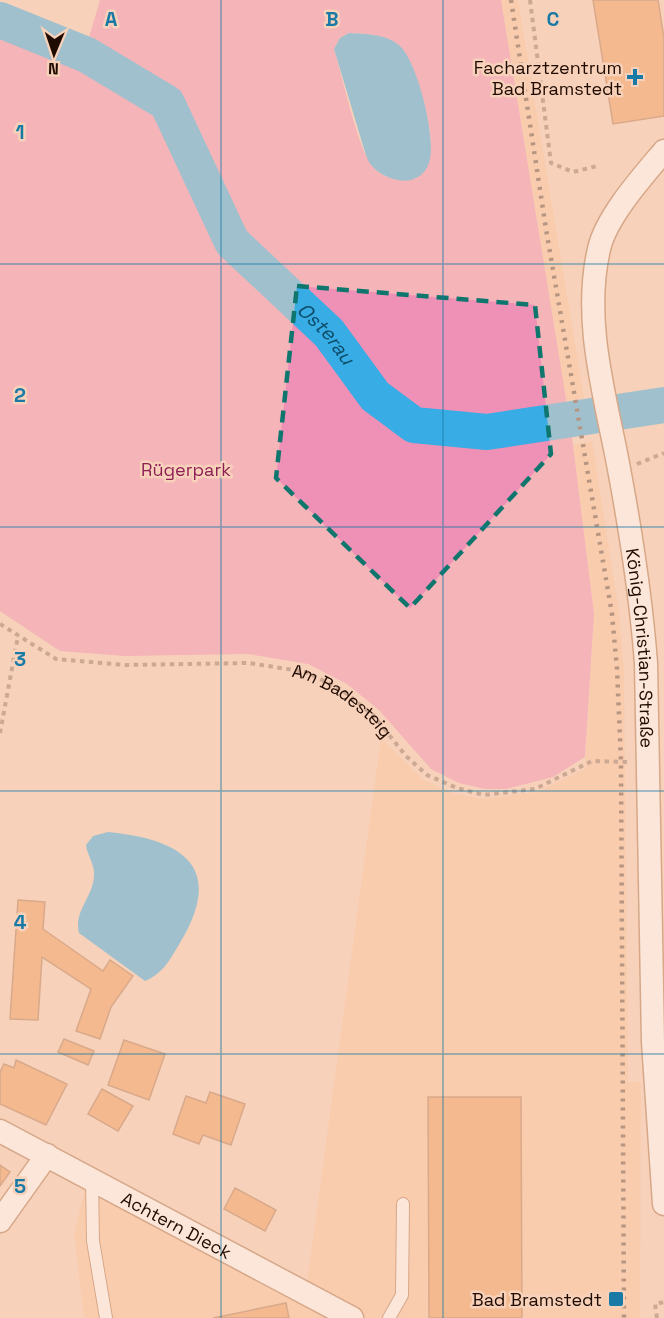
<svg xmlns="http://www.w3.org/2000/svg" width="664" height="1318" viewBox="0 0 664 1318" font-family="'Space Grotesk',sans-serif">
	<rect width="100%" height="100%" fill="#f7d1b9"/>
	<path fill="#fcc5a0" d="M501,0h17l66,398 -18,3z
		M592,441l27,171 5,58 4,412h13l-1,236h-556l-10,-85 11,-44 220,109 76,-560 43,42 31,14 29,5 52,-7 49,-23 9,-155 -21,-169z"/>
	<path fill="#ef90b6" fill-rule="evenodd" d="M100,0h401l67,411 -78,9 -70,-5 -35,-26 -50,-63 -96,-87 -64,-144 -87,-54zM349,33c18,1 39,1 52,15 12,12 33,80 29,96 -2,11 -9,24 -13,34 -17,4 -35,2 -46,-14 -14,-19 -29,-89 -37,-115l6,-11z
		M0,34l84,33 74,44 67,138 97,90 46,64 42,30 79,8 82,-12 23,185 -9,143 -32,20 -47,12h-21l-26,-6 -28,-14 -52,-59 -32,-26 -39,-20 -60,-10 -123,2 -65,-5 -60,-40z"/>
	<path fill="#37ace5" d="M349,33c18,1 39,1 52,14 17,18 36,92 28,116 -9,26 -42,20 -57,3 -4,-4 -6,-11 -8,-17l-30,-100 6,-11z
		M108,832c72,7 118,33 73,109 -10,17 -17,32 -36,40l-66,-48c-6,-23 16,-37 15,-60 0,-9 -7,-19 -8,-28l7,-9z"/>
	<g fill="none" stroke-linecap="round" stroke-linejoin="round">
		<path stroke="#37ace5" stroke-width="36" id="s1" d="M0,20l87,35 80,48 65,139 97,91 46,63 39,29 73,7 177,-27"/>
	</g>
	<path fill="#f29b5c" stroke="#b27952" stroke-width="1.5" d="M593,0h65l6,38v78l-51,8z
		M18,900l27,2 -2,27 60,42 7,-11 23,16 -22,31 -11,32 -24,-8 15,-42 -49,-32 -4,63 -28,-1z
		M64,1039l30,12 -6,14 -30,-13z
		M124,1040l41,14 -16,46 -41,-15z
		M16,1060l51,24 -21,41 -46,-21v-32l4,-8 10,4z
		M102,1089l31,17 -15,25 -30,-17z
		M210,1092l35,12 -14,41 -28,-10 -4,9 -26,-10 13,-38 20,7z
		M428,1097h93l1,221h-93z
		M0,1165l10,7 -10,14z
		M235,1188l41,22 -11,21 -41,-22z
		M286,1303l3,15h-76z"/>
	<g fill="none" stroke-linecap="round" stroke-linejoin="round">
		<defs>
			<path id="lane" d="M92,1178l1,63 13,77
				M389,1318l13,-23 1,-91"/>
			<g id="street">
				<path id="s3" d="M664,151c-21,25 -58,66 -65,98 -17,73 7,149 20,220 12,64 22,129 27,194l7,379 11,162"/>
				<path id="s4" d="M0,1131l352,187"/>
				<path d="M0,1221l47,-66"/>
			</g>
		</defs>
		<use href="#lane" stroke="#ad754d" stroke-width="14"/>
		<use href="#street" stroke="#ad754d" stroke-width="25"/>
		<g stroke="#987967" stroke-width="4" stroke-dasharray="4.5 4.5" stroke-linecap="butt">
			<path d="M530,0l21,163 22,9 24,-6"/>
			<path d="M637,464l27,-11"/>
			<path id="s2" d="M0,624l56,35 69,6 124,-2 57,9 36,18 32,26 32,40 21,19 30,13 27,7 51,-6 57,-28 35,1"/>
			<path d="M0,733l18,-97"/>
			<path d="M657,1318l-2,-14 9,-2"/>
		</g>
		<use href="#lane" stroke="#fff" stroke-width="12"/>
		<use href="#street" stroke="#fff" stroke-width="22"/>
		<path stroke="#674d3d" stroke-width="4.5" stroke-dasharray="3 6" stroke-linecap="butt" d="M511,0l35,229 66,385 5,55 4,92 3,557"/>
	</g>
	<path d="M0 0H664V1318H0ZM297,286l238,19 16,149 -141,154 -134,-130z" fill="#f7d1b9" fill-opacity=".55" fill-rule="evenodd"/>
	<path fill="none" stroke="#0f766e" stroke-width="4.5" stroke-dasharray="12 8" stroke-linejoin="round" d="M297,286l238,19 16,149 -141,154 -134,-130z"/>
	<path fill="none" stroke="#197aa6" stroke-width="1.5" stroke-opacity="0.55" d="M221,0v1318M443,0v1318M0,264h664M0,527h664M0,791h664M0,1054h664"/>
	<g fill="#197aa6" stroke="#f7d1b9" stroke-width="2">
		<path d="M632 68h6v6h6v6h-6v6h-6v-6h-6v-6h6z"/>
		<rect x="608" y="1291" width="16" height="16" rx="3"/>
	</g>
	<g text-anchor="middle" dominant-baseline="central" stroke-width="5" stroke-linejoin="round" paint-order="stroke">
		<g font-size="18" fill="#200b00" stroke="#f7d1b9" text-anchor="end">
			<text x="622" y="67">Facharztzentrum<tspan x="622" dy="21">Bad Bramstedt</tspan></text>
			<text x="602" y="1299">Bad Bramstedt</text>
		</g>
		<g font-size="18" fill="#8f1f57" stroke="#f7d1b9">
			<text x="186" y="469">Rügerpark</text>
		</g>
		<g font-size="18" fill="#200b00" stroke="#f7d1b9">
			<text stroke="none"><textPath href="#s3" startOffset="522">König-Christian-Straße</textPath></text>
			<text stroke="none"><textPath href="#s2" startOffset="363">Am Badesteig</textPath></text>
			<text stroke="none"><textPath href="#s4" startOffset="200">Achtern Dieck</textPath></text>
		</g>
		<g font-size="20" font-style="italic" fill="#0e4d6a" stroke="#f7d1b9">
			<text stroke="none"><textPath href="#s1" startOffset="472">Osterau</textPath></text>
		</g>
	</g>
	<g font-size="20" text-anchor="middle" font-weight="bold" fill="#197aa6" stroke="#f7d1b9" stroke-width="5" stroke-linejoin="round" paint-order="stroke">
		<text x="111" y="26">A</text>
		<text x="332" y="26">B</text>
		<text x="553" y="26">C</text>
		<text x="20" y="139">1</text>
		<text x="20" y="402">2</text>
		<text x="20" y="666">3</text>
		<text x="20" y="929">4</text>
		<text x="20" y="1193">5</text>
	</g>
	<g transform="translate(54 54) rotate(182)" stroke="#f7d1b9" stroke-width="4.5" paint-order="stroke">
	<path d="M0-4.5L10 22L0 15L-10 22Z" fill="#200b00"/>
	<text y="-9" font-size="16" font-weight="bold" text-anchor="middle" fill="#200b00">N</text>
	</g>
</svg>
